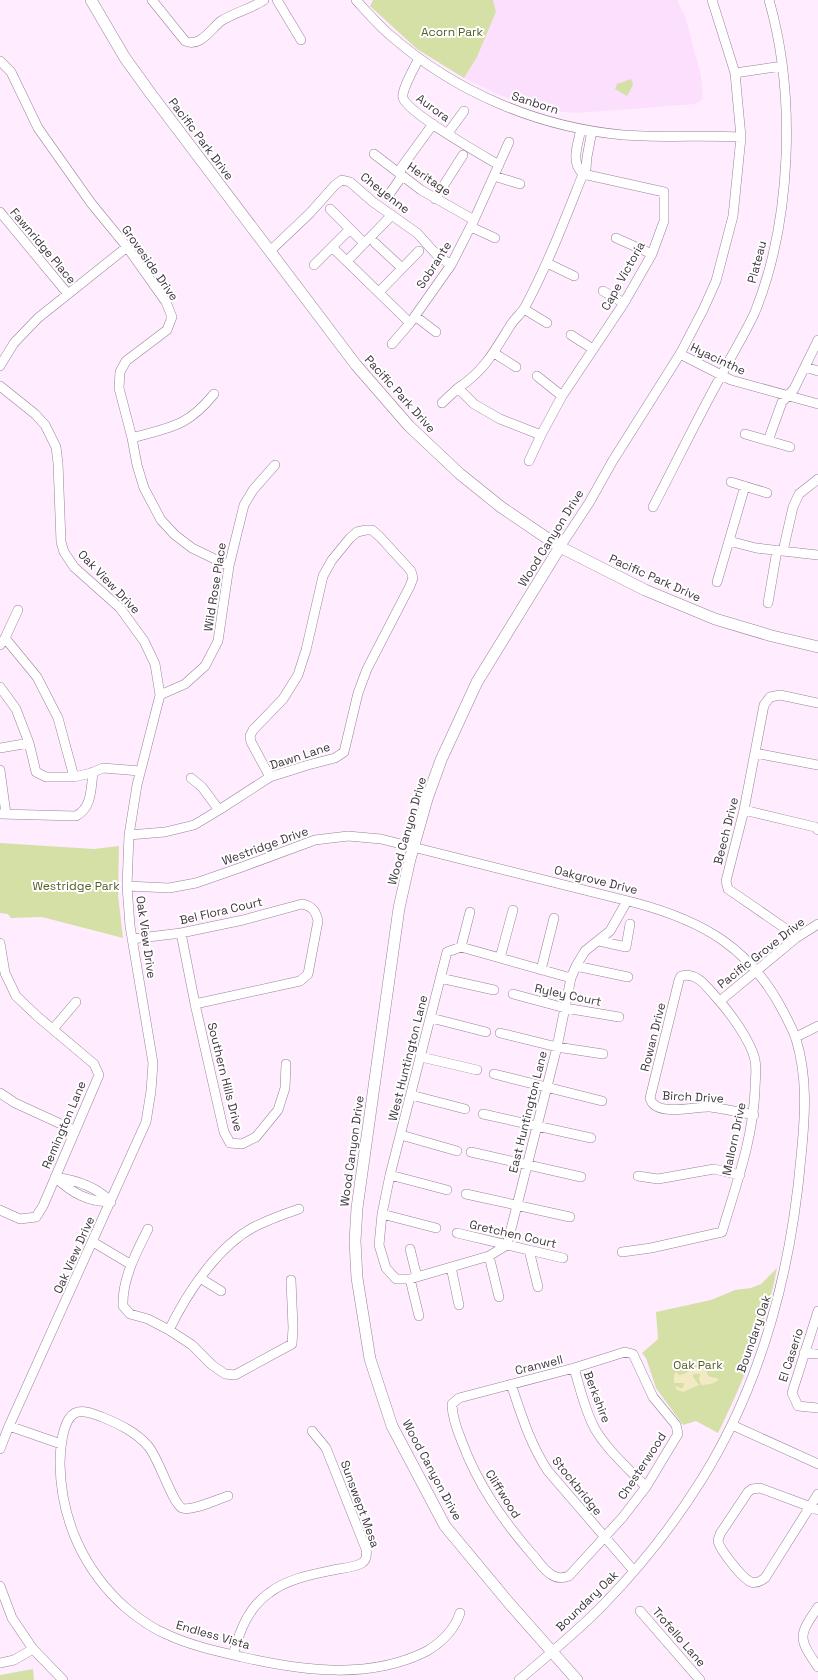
<svg xmlns="http://www.w3.org/2000/svg" width="818" height="1680" viewBox="0 0 818 1680" font-family="'Space Grotesk',sans-serif">
	<rect width="100%" height="100%" fill="#ffecff"/>
	<path fill="#fbdffc" d="M493,0h184l8,16 16,60 2,22 -3,3 -5,3 -118,9 -36,-3 -44,-16 -33,-16 13,-21 19,-45z"/>
	<path fill="#d4e0a6" d="M373,0h120l3,12 -19,45 -13,21 -47,-29 -47,-43z
		M631,79l2,6 -6,11 -12,-7 2,-5z
		M0,843l94,6 25,-3 -1,49 5,43 -81,-21 -31,1 -3,-4 -8,-1z
		M777,1268c-11,58 -33,112 -59,165l-22,-12 -13,4 -27,-37 -10,-30 -4,-5 16,-14 -2,-27 55,-12 24,-10 16,-2 10,-4z
		M33,1669l1,11h-34v-5z"/>
	<path fill="#f3eac4" d="M702,1361l9,1 6,4 -6,-1 -5,5 2,6 11,3c-5,6 -11,5 -18,6l-2,-6 1,-5h-7v3l6,8 -16,7 -6,-2 -2,-4 6,2h2l1,-5h-10v-8l2,-3 3,3c6,0 13,-7 22,-9z"/>
	<g fill="none" stroke-linecap="round" stroke-linejoin="round">
		<defs>
			<path id="minor" d="M152,0l33,41c15,7 26,-12 36,-20 14,-9 30,-12 43,-21
				M277,0l24,40
				M356,0c11,12 22,25 34,35 65,57 147,92 233,100 39,3 79,0 118,2
				M419,58c-4,9 -18,32 -16,40 5,15 79,57 96,67
				M0,61l11,11 27,56 53,75 36,44 39,55 6,15 -5,13 -41,31 -6,11 -1,16 13,50 5,27 7,23 17,32 14,15 17,13 37,18
				M735,73l47,-7
				M581,129c-3,15 -11,33 2,45l81,18v29l-12,33 -28,49 -62,93 -21,39 -41,-16 -26,-15 -16,-16c26,-17 36,-36 52,-62 4,-7 11,-12 15,-19 23,-43 40,-88 58,-133l3,-5 1,-12 5,-26
				M448,133l16,-22
				M374,154l47,36 53,30
				M494,176l26,8
				M388,196l12,-17 1,-11 32,-44
				M435,199l28,-44
				M330,209l34,34
				M0,212l68,82
				M471,227l24,11
				M616,238l36,16
				M375,243l27,25
				M332,247l18,-18
				M270,251l40,-38 25,-28 7,-5 8,2 23,20 44,31 20,22 14,10
				M347,261l45,-46
				M547,263l27,13
				M314,265l18,-18 78,76
				M603,291l21,12
				M379,292l40,-41
				M524,309l23,14
				M415,316l21,16
				M571,335l22,14
				M392,344l18,-21 41,-58 23,-45 35,-78
				M494,353l22,14
				M680,354l51,26 87,24
				M0,366l14,-23 24,-25 89,-71
				M805,367l13,4
				M537,376l25,20
				M0,386l35,28 10,11 11,22 2,16 3,79 3,10 10,15 46,41 24,33 11,23 5,31 -23,90 -8,50 -2,51 3,40 23,137 -2,28 -5,31 -137,304 -9,23
				M442,403l16,-15
				M745,434l45,13
				M132,438c39,-11 55,-11 82,-44
				M768,441l14,-39 12,-13 24,-49
				M529,461l12,-26
				M731,482l36,11
				M653,507c23,-44 44,-88 68,-131 11,-22 24,-42 34,-64 37,-92 41,-218 14,-312
				M729,541l27,7 62,7
				M560,547l29,-44 23,-41 68,-108 23,-44 13,-29 17,-65 8,-79 -6,-64 -23,-73
				M783,551l10,-44 6,-13 19,-15
				M717,582l28,-96
				M768,603l9,-53
				M5,638l32,39 21,41 16,59
				M0,645l5,-7 13,-28
				M0,687l16,22 13,34 7,29 10,5h28l17,-4 12,-5 37,3
				M160,695l25,-11 20,-18 13,-25 11,-75 15,-61 9,-15 22,-25
				M0,748l29,-5
				M755,753l63,12
				M0,770l6,44
				M191,778l11,9 17,23
				M744,810l71,17 3,3
				M0,814l76,2c16,-8 15,-28 17,-44
				M129,835l36,-3 29,-7 25,-15 51,-33 38,-12 27,-7 9,-6 14,-59 9,-24 43,-83 3,-8 -2,-7 -31,-34 -8,-7h-6l-9,2 -7,6 -18,22 -9,16 -17,74 -8,25 -15,24 -30,31 -3,6 1,6 19,35
				M127,886l42,2 27,-5 46,-16 73,-27 33,-4 33,3 255,64c67,18 115,45 148,110 4,8 9,17 12,26 12,39 9,78 5,118 -10,114 -38,224 -99,322 -28,45 -61,87 -98,125 -26,27 -56,51 -85,76
				M181,933l14,71 29,128 6,11 12,1 14,-7 22,-27 7,-22 1,-24
				M796,938l-10,-9 -58,-40 -2,-8 18,-71 20,-105 6,-8 10,-2 38,8
				M132,939l49,-6 62,-13 59,-16c10,2 14,7 16,17l-10,53 -8,7 -105,23
				M599,941l27,6 4,-23
				M0,943l5,30 11,23 21,20 57,48 5,11 -56,131 -7,11 -16,2 -20,-9
				M461,947l9,-35
				M500,958l13,-48
				M576,966l52,11
				M541,970l13,-52
				M440,978l54,12
				M571,978l-110,-31 -14,5 -57,223 -8,39 -3,31 7,23 10,11h14l79,-23 18,-11 50,-198 14,-69 5,-12 9,-15 25,-20 17,-30
				M513,994l52,14 54,9
				M720,1001l76,-63 22,-14
				M431,1018l55,14
				M53,1029l23,-27
				M500,1033l57,14 46,7
				M796,1037l22,-11
				M421,1057l56,13
				M494,1074l108,27
				M0,1093l15,10 59,27
				M411,1095l54,14
				M483,1114l108,24
				M401,1135l56,16
				M471,1152l110,25
				M390,1175l57,15
				M638,1176l20,3 56,-10 26,6
				M55,1177c17,16 33,25 56,25
				M55,1177c21,3 41,9 56,25
				M466,1194l104,23
				M382,1214l54,14
				M148,1229c-12,24 -26,50 -25,77l7,8 18,5 21,11 23,15 20,20 13,9 10,1 57,-31 1,-16 -2,-48
				M457,1233l106,25
				M93,1242l37,22
				M410,1249l7,28
				M529,1250l9,37
				M622,1252l29,-4 71,-16c14,-47 31,-93 33,-142 0,-10 2,-20 0,-30 -4,-19 -26,-49 -40,-64 -9,-10 -18,-24 -34,-20l-2,4 -29,118c5,20 46,8 60,9 15,2 29,5 44,8
				M489,1256l10,41
				M451,1267l8,38
				M200,1278l21,13
				M410,1279l9,37
				M818,1311l-26,82 6,13 20,2
				M169,1330c18,-37 48,-83 85,-103 14,-7 30,-13 45,-18
				M625,1352l8,2 20,43 23,28 2,9 -32,53 -24,31 -53,58c-6,2 -11,3 -17,-1 -8,-4 -15,-16 -21,-22 -29,-34 -53,-68 -69,-111 -5,-12 -10,-25 -10,-38l7,-6 115,-30z
				M804,1353l14,1
				M574,1368c6,20 11,43 21,61 13,22 34,40 51,58
				M511,1384c10,30 19,60 37,87l86,100
				M732,1425l86,39
				M9,1426l52,18
				M818,1494l-53,84c-4,3 -9,6 -14,4 -8,-3 -33,-34 -33,-42 0,0 2,-5 2,-6l28,-42 4,-3 8,-1 51,19 7,3
				M228,1496c-10,3 -37,16 -46,12 -10,-5 -23,-50 -34,-62 -12,-14 -29,-22 -46,-29 -8,-3 -19,-8 -27,-4 -13,7 -15,38 -15,51 1,56 24,107 66,144 12,10 25,20 40,26 23,11 50,17 76,23 60,14 128,23 185,-6 15,-9 27,-20 33,-38
				M0,1586l12,32 21,31 30,31
				M818,1607c-20,29 -20,31 0,60
				M640,1611l60,69
				M233,1655c7,-25 15,-47 36,-62 19,-15 46,-19 69,-24 7,-1 17,-2 24,-6 5,-3 5,-8 4,-14l-40,-101 -14,-17
				M0,1663l14,-3 19,-11"/>
			<path id="major" d="M91,0l34,58 26,36 205,271 53,61 51,48 41,33 59,40 85,43 70,29 57,17 46,11
				M560,547l-83,135 -36,78 -14,39 -17,60 -11,49 -42,300 -2,33 2,37 13,81 22,67 53,100 64,77 68,77"/>
		</defs>
		<use href="#minor" stroke="#978398" stroke-width="10"/>
		<use href="#major" stroke="#978398" stroke-width="12"/>
		<use href="#minor" stroke="#fff" stroke-width="9"/>
		<use href="#major" stroke="#fff" stroke-width="11"/>
	</g>
	<g text-anchor="middle" dominant-baseline="central" stroke-width="4" stroke-linejoin="round" paint-order="stroke">
		<g font-size="12" fill="#545e24" stroke="#fff">
			<text x="452" y="32">Acorn Park</text>
			<text x="76" y="886">Westridge Park</text>
			<text x="698" y="1365">Oak Park</text>
		</g>
		<g font-size="12" fill="#3e353e" stroke="#fff">
			<text transform="translate(535 103) rotate(18)">Sanborn</text>
			<text transform="translate(433 108) rotate(36)">Aurora</text>
			<text transform="translate(201 139) rotate(53)">Pacific Park Drive</text>
			<text transform="translate(429 179) rotate(34)">Heritage</text>
			<text transform="translate(385 193) rotate(38)">Cheyenne</text>
			<text transform="translate(43 246) rotate(50)">Fawnridge Place</text>
			<text transform="translate(757 262) rotate(-75)">Plateau</text>
			<text transform="translate(150 263) rotate(55)">Groveside Drive</text>
			<text transform="translate(434 265) rotate(-57)">Sobrante</text>
			<text transform="translate(623 276) rotate(-61)">Cape Victoria</text>
			<text transform="translate(718 359) rotate(25)">Hyacinthe</text>
			<text transform="translate(400 394) rotate(48)">Pacific Park Drive</text>
			<text transform="translate(551 538) rotate(-58)">Wood Canyon Drive</text>
			<text transform="translate(655 578) rotate(24)">Pacific Park Drive</text>
			<text transform="translate(109 582) rotate(46)">Oak View Drive</text>
			<text transform="translate(215 587) rotate(-81)">Wild Rose Place</text>
			<text transform="translate(300 756) rotate(-18)">Dawn Lane</text>
			<text transform="translate(407 831) rotate(-74)">Wood Canyon Drive</text>
			<text transform="translate(726 831) rotate(-76)">Beech Drive</text>
			<text transform="translate(265 846) rotate(-20)">Westridge Drive</text>
			<text transform="translate(596 880) rotate(14)">Oakgrove Drive</text>
			<text transform="translate(221 911) rotate(-13)">Bel Flora Court</text>
			<text transform="translate(146 937) rotate(82)">Oak View Drive</text>
			<text transform="translate(761 953) rotate(-38)">Pacific Grove Drive</text>
			<text transform="translate(568 995) rotate(12)">Ryley Court</text>
			<text transform="translate(653 1037) rotate(-76)">Rowan Drive</text>
			<text transform="translate(408 1058) rotate(-76)">West Huntington Lane</text>
			<text transform="translate(225 1077) rotate(76)">Southern Hills Drive</text>
			<text transform="translate(693 1097) rotate(3)">Birch Drive</text>
			<text transform="translate(528 1112) rotate(-76)">East Huntington Lane</text>
			<text transform="translate(64 1125) rotate(-67)">Remington Lane</text>
			<text transform="translate(734 1139) rotate(-78)">Mallorn Drive</text>
			<text transform="translate(352 1151) rotate(-82)">Wood Canyon Drive</text>
			<text transform="translate(513 1234) rotate(13)">Gretchen Court</text>
			<text transform="translate(74 1255) rotate(-66)">Oak View Drive</text>
			<text transform="translate(754 1334) rotate(-71)">Boundary Oak</text>
			<text transform="translate(791 1355) rotate(-72)">El Caserio</text>
			<text transform="translate(539 1365) rotate(-14)">Cranwell</text>
			<text transform="translate(597 1397) rotate(69)">Berkshire</text>
			<text transform="translate(642 1466) rotate(-57)">Chesterwood</text>
			<text transform="translate(432 1470) rotate(62)">Wood Canyon Drive</text>
			<text transform="translate(577 1486) rotate(51)">Stockbridge</text>
			<text transform="translate(503 1494) rotate(58)">Cliffwood</text>
			<text transform="translate(360 1504) rotate(70)">Sunswept Mesa</text>
			<text transform="translate(587 1601) rotate(-44)">Boundary Oak</text>
			<text transform="translate(213 1635) rotate(16)">Endless Vista</text>
			<text transform="translate(679 1637) rotate(49)">Trofello Lane</text>
		</g>
	</g>
</svg>
